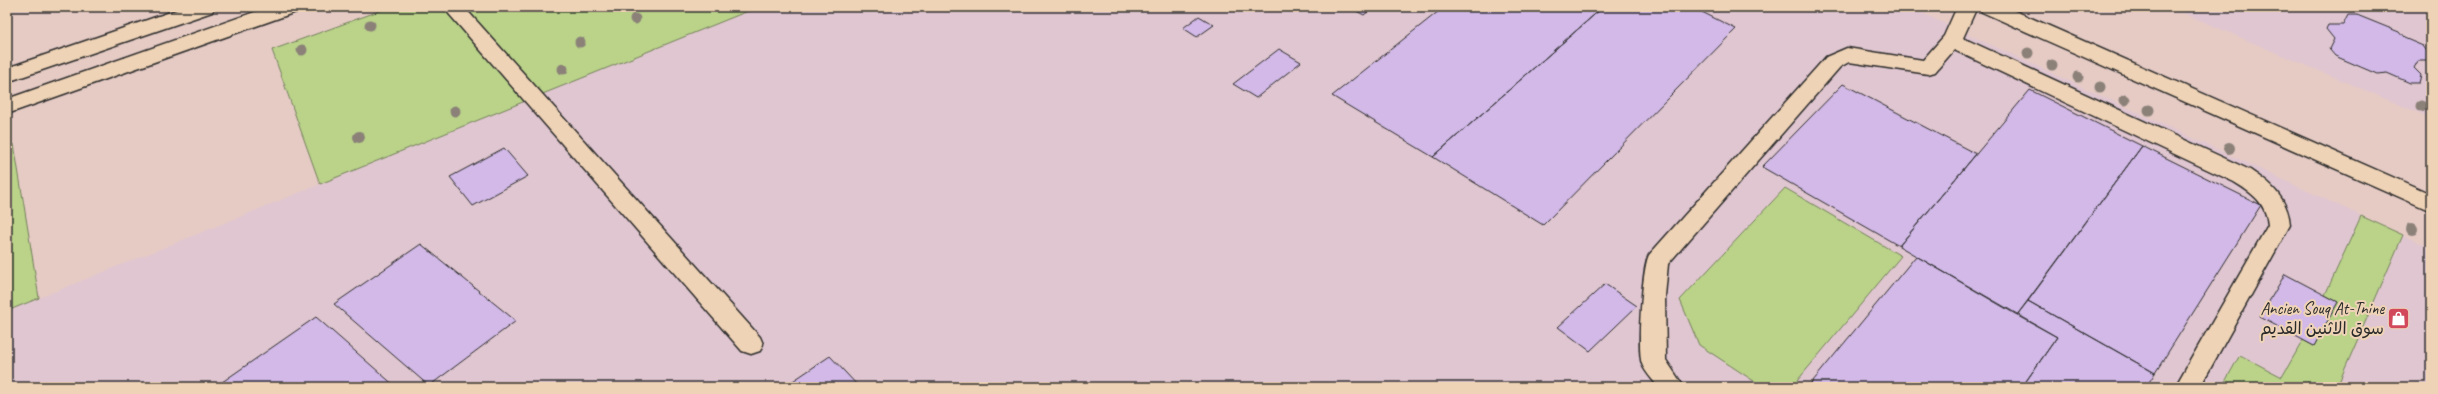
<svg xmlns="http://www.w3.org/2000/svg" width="2438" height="394" viewBox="0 0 2438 394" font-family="Caveat,'Playpen Sans Arabic',sans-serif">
	<rect width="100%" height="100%" fill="#e6cbc5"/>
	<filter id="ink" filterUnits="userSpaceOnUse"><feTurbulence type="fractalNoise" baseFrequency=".025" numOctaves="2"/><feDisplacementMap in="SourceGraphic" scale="8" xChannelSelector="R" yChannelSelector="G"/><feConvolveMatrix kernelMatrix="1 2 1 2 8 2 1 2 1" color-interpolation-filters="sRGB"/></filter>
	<g filter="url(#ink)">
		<path fill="#e0c6d0" d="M758,7h1151l522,241v139h-2424v-76z
			M2169,7h262v111l-159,-67z"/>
		<path fill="#bad389" stroke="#727f5a" d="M390,7h368l-438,177 -48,-134z
			M14,144l25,154 -32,13v-165z
			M1785,188l116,68 -109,131h-29l-64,-42 -19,-45z
			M2361,216l42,19 -66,152h-115l18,-32 42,22 21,-37 11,6 24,-44 -13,-7z"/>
		<path fill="#d2b9e8" stroke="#2b2b2b" d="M1349,7h25l-10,8z
			M1444,7h159l-170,150 -101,-61z
			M1603,7h89l44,22 -193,196 -110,-68z
			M2348,15h9l42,17 5,6 19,8 8,10 -2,5h-11l-4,7 7,7 -2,8h-9l-23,-10 -10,1 -42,-18 -6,-7 5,-10 -8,-10 2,-4h15z
			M1199,16l15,9 -17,12 -14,-9z
			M1279,49l22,13 -45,36 -23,-14z
			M1843,84l133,70 -77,92 -137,-79z
			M2030,90l112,56 -125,169 -118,-69z
			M2142,146l119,59 -106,168 -127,-72z
			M504,148l24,28 -55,30 -23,-29z
			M421,244l95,77 -87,65 -95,-82z
			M1916,256l141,81 -35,50h-214z
			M2285,274l53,28 -24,44 -54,-29z
			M1605,284l32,22 -47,45 -32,-24z
			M2028,301l127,72 -9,14h-124l35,-50 -40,-22z
			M316,317l80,70h-181z
			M830,356l29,31h-75z"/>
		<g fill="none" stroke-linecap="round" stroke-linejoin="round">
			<defs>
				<path id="service" d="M443,7h21l296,330 3,7 -3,7 -9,3 -9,-3z
					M1957,7h20l-14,31 2,1 285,131c21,14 38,28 40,55l-90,162h-25l93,-162c-2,-23 -16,-32 -34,-43l-280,-132 -19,22 -7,2 -79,-12 -9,5 -172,197 -3,32 1,64 18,27h-26c-5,-7 -13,-15 -16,-23 -5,-14 0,-96 7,-109l177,-198 21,-9 76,12 21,-24z"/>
				<path id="tertiary" d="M1979,7h27l425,187v17l-449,-199z"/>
				<path id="primary" d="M185,7h30l-3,5 -205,70v-14z
					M269,7h30l-3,5 -289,102v-15z"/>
			</defs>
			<use href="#service" stroke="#2b2b2b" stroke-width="3"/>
			<use href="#tertiary" stroke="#2b2b2b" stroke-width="3"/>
			<use href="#primary" stroke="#2b2b2b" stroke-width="3"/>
			<use href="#service" fill="#efd3b6" fill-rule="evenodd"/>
			<use href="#tertiary" fill="#efd3b6" fill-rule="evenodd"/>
			<use href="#primary" fill="#efd3b6" fill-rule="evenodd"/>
		</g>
		<g fill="#8b8178">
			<circle cx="635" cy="19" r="5.5"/>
			<circle cx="370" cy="25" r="5.5"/>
			<circle cx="580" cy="42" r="5.5"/>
			<circle cx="302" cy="50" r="5.5"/>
			<circle cx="2028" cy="53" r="5.5"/>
			<circle cx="2052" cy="65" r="5.5"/>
			<circle cx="563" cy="69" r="5.5"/>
			<circle cx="2078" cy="77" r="5.5"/>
			<circle cx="2100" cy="87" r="5.5"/>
			<circle cx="2125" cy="100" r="5.5"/>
			<circle cx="2421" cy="106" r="5.5"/>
			<circle cx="2149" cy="110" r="5.5"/>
			<circle cx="455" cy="111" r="5.5"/>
			<circle cx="359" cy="137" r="6"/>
			<circle cx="2229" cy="148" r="6"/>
			<circle cx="2412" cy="229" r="6"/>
		</g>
	</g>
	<defs>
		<symbol id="shop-square" viewBox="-11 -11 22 22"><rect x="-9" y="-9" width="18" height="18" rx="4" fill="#d1495b" stroke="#efd3b6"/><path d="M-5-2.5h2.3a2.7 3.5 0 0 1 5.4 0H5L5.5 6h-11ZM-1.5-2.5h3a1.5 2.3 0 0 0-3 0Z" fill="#fff"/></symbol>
	</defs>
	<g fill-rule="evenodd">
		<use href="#shop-square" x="2386" y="306" width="25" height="25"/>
	</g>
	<g text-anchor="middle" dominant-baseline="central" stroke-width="4" stroke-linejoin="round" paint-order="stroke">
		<g font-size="17" fill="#2b2b2b" stroke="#efd3b6" text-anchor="end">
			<text x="2384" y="308">Ancien Souq At-Tnine<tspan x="2384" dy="20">سوق الاثنين القديم</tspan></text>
		</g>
	</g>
	<rect width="2438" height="394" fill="none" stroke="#efd3b6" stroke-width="24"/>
	<rect x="12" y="12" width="2414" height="370" fill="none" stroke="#2b2b2b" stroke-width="1.5" filter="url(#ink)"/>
</svg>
